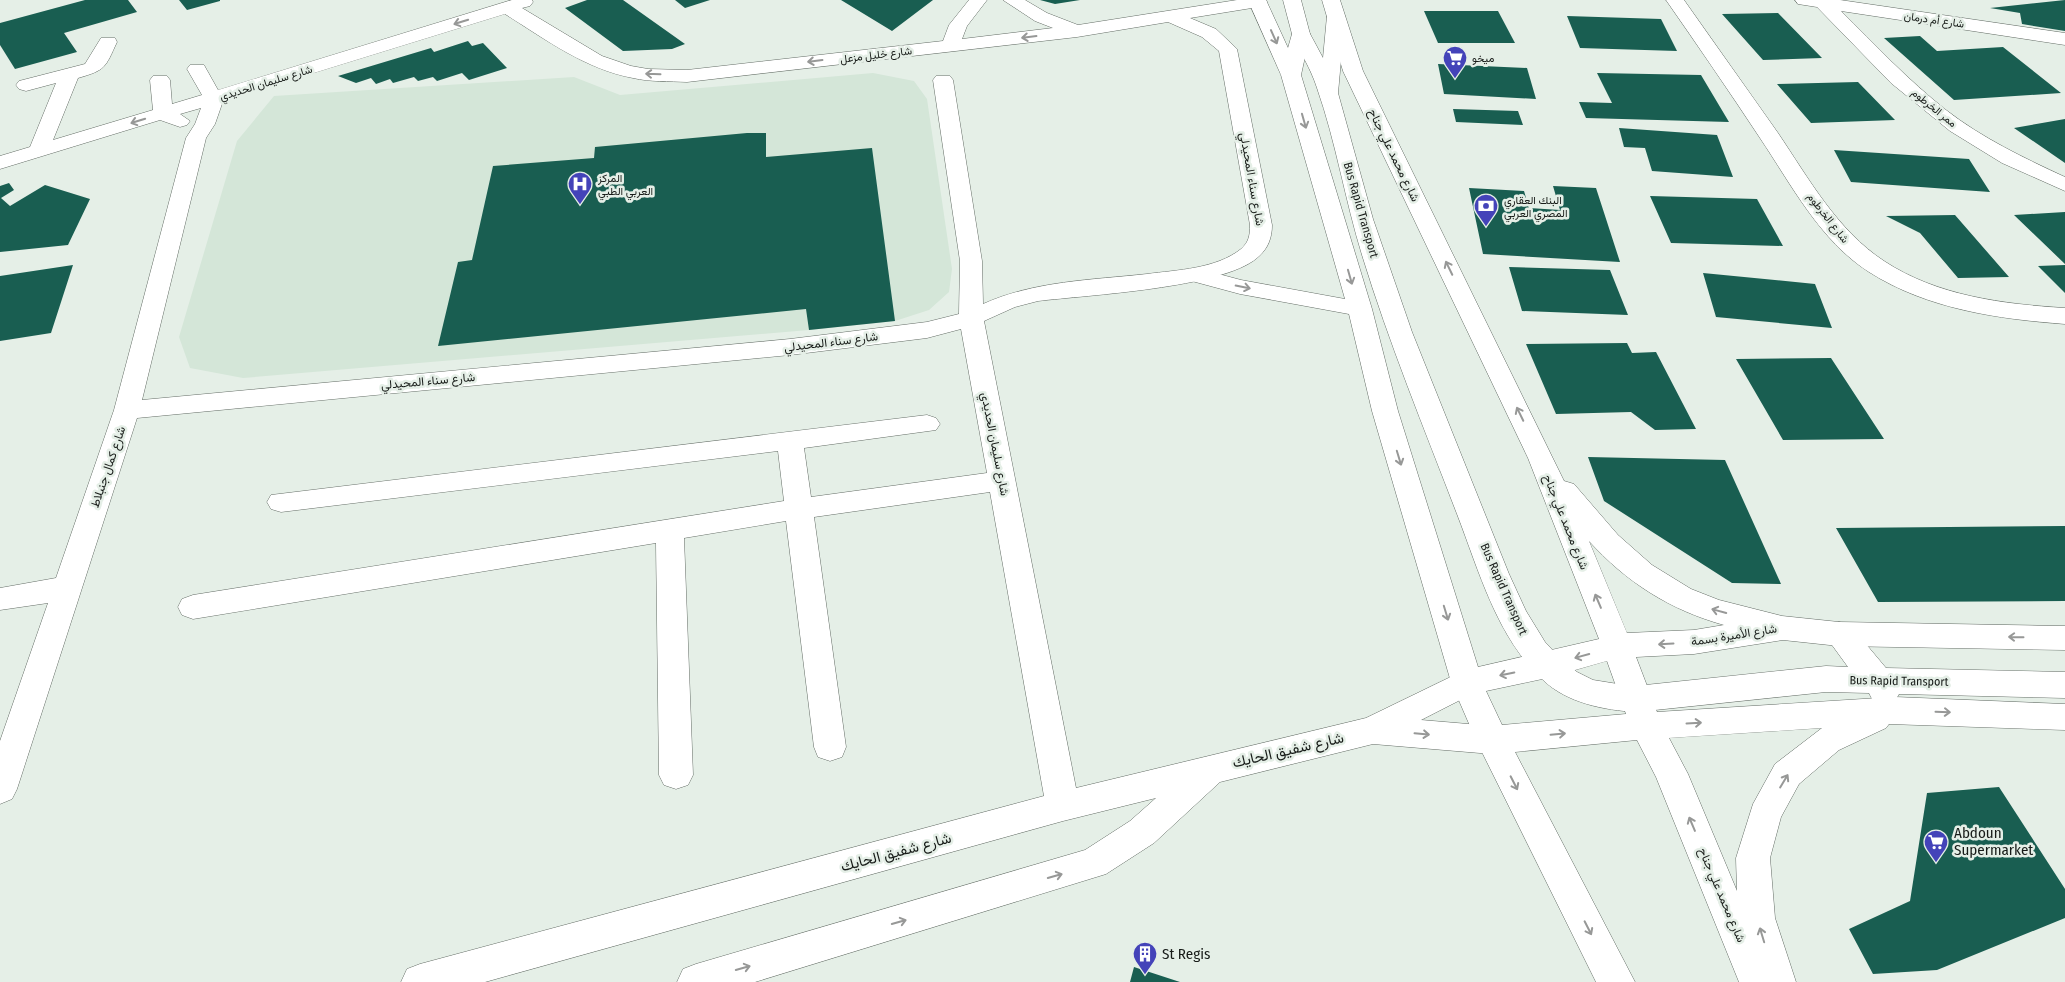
<svg xmlns="http://www.w3.org/2000/svg" width="2065" height="982" viewBox="0 0 2065 982" font-family="'Fira Sans Condensed',Vazirmatn,sans-serif">
	<rect width="100%" height="100%" fill="#e5efe7"/>
	<path fill="#d4e6d8" d="M873,73l41,8 13,18 25,170 -3,23 -20,18 -34,11 -86,9 -566,48 -53,-10 -11,-31 58,-196 37,-45 300,-19 46,18z"/>
	<path fill="#195e51" d="M85,0h43l9,12 -73,21 13,19 -62,17 -15,-24v-22z
		M179,0h41v1l-33,9z
		M587,0h36l62,44 -13,5 -49,2 -58,-43z
		M675,0h35l-25,8z
		M841,0h92l-41,31z
		M1040,0h40l-25,4z
		M2065,0v31l-43,-7 -2,-11 -30,-5z
		M1424,11h74l17,32h-77z
		M1778,13l44,45 -59,2 -41,-46z
		M1567,16l94,3 16,32 -97,-3z
		M1920,36l17,15 66,-4 58,46 -107,7 -70,-62z
		M468,41l4,5 11,-3 24,25 -38,12 -7,-7 -25,8 -4,-4 -15,4 -4,-4 -21,6 -3,-4 -14,5 -5,-6 -15,5 -18,-7 93,-28 3,4z
		M1438,64l89,4 9,31 -92,-5z
		M1597,73l104,2 28,47 -143,-4 -7,-16 33,1z
		M1858,82l37,38 -84,3 -34,-39z
		M1453,109l65,2 5,14 -67,-3z
		M2065,119v44l-51,-35z
		M1619,128l98,7 16,42 -81,-6 -7,-23 -21,-1z
		M747,133h19v24l106,-9 23,173 -86,9 -3,-21 -368,37 20,-84 14,-2 21,-94 101,-8 1,-11z
		M1834,150l135,9 21,33 -139,-10z
		M9,183l5,7 -13,8 9,8 35,-21 45,14 -22,46 -68,7v-66z
		M1553,186l43,2 24,74 -137,-8 -14,-66 55,3 5,17 31,2z
		M1650,196l107,3 26,47 -112,-3z
		M2065,212v52l-51,-49z
		M1955,215l54,62 -51,1 -38,-45 -34,-17z
		M73,265l-22,68 -51,8v-65z
		M2065,265v28l-27,-27z
		M1509,267l101,3 18,45 -106,-4z
		M1703,273l112,11 17,44 -116,-11z
		M1627,343l5,10 24,-1 40,77 -41,1 -24,-18 -75,2 -30,-70z
		M1831,358l53,81 -101,1 -47,-81z
		M1588,457l137,3 56,124 -49,-1 -128,-82z
		M2065,526v75l-187,1 -42,-74z
		M1999,787l66,102v29l-128,52 -64,4 -24,-45 61,-28 17,-108z
		M1134,967l46,15h-50z"/>
	<g fill="none" stroke-linecap="round" stroke-linejoin="round">
		<defs>
			<path id="minor" d="M512,0h20l1,2 -3,4 -8,2 80,48 29,10 17,3 39,1 256,-29 6,-16 20,-25h18l-20,26 -5,13 91,-11 -18,-7 -32,-21h22l22,13 31,12 159,-25h29l1,2 -3,4 -6,1 -68,11 26,11 21,20 35,176c0,13 -4,24 -15,33 -35,30 -169,37 -219,43l-23,6 -31,14 92,467 290,-70 101,-49 11,4 5,9 -5,9 -57,29 71,6 11,4 5,10 -5,10 -11,4 -119,-10 -153,38 -66,61 -48,31 -351,108h-78l6,-13 13,-5 389,-114 45,-29 26,-23 -93,23 -578,161h-84l6,-13 13,-5 624,-168 -54,-304 -176,25 32,230 -4,10 -12,4 -12,-4 -4,-10 -28,-226 -102,17 9,237 -5,10 -12,4 -12,-4 -5,-10 -3,-232 -463,76 -11,-4 -4,-8 4,-8 11,-4 591,-94 -6,-50 -497,61 -10,-3 -4,-7 4,-7 656,-80 9,3 4,6 -4,6 -132,18 7,49 176,-24 -26,-144 -34,9 -137,17 -653,63 -120,371 -5,10 -12,5v-63l48,-138 -48,7v-22l56,-10 58,-168 72,-272 9,-14 6,-16 -21,6 10,7 -3,4 -7,2 -20,-7 -160,49v-13l30,-9 26,-64 -30,8 -7,-2 -3,-4 3,-4 66,-17 16,-26h14l2,4c-12,26 -11,28 -39,36l-25,62 100,-30 -3,-30 3,-4h14l3,4 2,24 30,-9 -15,-26 3,-4h14l14,25zM505,14c40,25 80,55 128,64 17,4 36,3 54,4l390,-45 91,-15 34,15 17,14 31,174c0,10 -1,17 -9,24 -25,20 -64,21 -94,25 -55,6 -113,7 -164,30l-1,-43 -29,-181 -3,-4h-14l-3,4 27,181 -1,53 -32,8 -137,17 -648,61 64,-262 9,-14 8,-23z
				M1666,0h18c31,44 63,89 94,133 31,46 59,97 106,128 53,35 119,43 181,47v16c-67,-5 -138,-15 -196,-52 -49,-31 -78,-88 -109,-134 -31,-47 -62,-92 -94,-138z
				M1795,0h45l225,33v12l-224,-34c34,34 67,69 105,99 36,28 78,48 119,67v14l-63,-28 -52,-32 -59,-48 -74,-76 -19,-3z
				M1336,11l6,1 3,4 -7,77 35,126 39,113 97,242 17,37 19,31 13,14 19,16 16,8 31,5 12,1 190,-20 22,1 -24,-33 4,-9 11,-3 11,3 36,43 179,4v26l-166,-4 -4,7 -11,4 -11,-4 -4,-8 -43,-1 -190,20c-32,-2 -69,-9 -93,-32 -46,-42 -64,-109 -86,-166 -33,-86 -68,-171 -95,-259 -17,-55 -26,-113 -45,-167 -6,-19 -17,-36 -25,-54l2,-4h14l15,28 4,-42 3,-4z"/>
			<path id="major" d="M1248,0h18l22,48 4,-14 -9,-34h18l9,34 -9,41 71,234 26,102 80,256 121,-28 -71,-181 -185,-387 -21,-71h18l23,71 201,410 10,3 44,51 34,30 39,24 28,11 63,16 57,6 226,4v24l-226,-4 -56,-6 -89,14 -58,3 21,55 238,-15 170,7v26l-176,-6 -3,4 -47,22 -40,34 -18,33 -11,41 5,60 21,64h-57l-83,-205 -19,-37 -122,12 120,230h-39l-120,-242 -25,-58 -79,-271 -23,-97 -109,-20 -52,-14 -4,-5 4,-5 8,-2 45,12 104,19 -64,-224zM1589,541c37,41 81,69 135,84l-30,5 -67,3zM1607,661l19,53 -124,11 -16,-34 61,-13zM1822,728l-47,36 -22,40 -17,54 1,33 -49,-117 -19,-36z"/>
		</defs>
		<use href="#minor" stroke="#646d66" stroke-width="1"/>
		<use href="#major" stroke="#646d66" stroke-width="1"/>
		<use href="#minor" fill="#fff" fill-rule="evenodd"/>
		<use href="#major" fill="#fff" fill-rule="evenodd"/>
	</g>
	<defs><path id="oneway-shaft" d="M-6 0H5M1.5-3L5.5 0L1.5 3" fill="none" stroke-width="1.6" stroke-linecap="round" stroke-linejoin="round" transform="scale(1.25)"/></defs>
	<g stroke="#979897">
		<use href="#oneway-shaft" transform="translate(461 22) rotate(163)"/>
		<use href="#oneway-shaft" transform="translate(1029 37) rotate(173)"/>
		<use href="#oneway-shaft" transform="translate(1274 37) rotate(66)"/>
		<use href="#oneway-shaft" transform="translate(815 61) rotate(173)"/>
		<use href="#oneway-shaft" transform="translate(653 74) rotate(-178)"/>
		<use href="#oneway-shaft" transform="translate(138 121) rotate(163)"/>
		<use href="#oneway-shaft" transform="translate(1304 121) rotate(74)"/>
		<use href="#oneway-shaft" transform="translate(1449 268) rotate(-116)"/>
		<use href="#oneway-shaft" transform="translate(1350 277) rotate(74)"/>
		<use href="#oneway-shaft" transform="translate(1243 287) rotate(11)"/>
		<use href="#oneway-shaft" transform="translate(1520 414) rotate(-116)"/>
		<use href="#oneway-shaft" transform="translate(1399 458) rotate(73)"/>
		<use href="#oneway-shaft" transform="translate(1598 601) rotate(-113)"/>
		<use href="#oneway-shaft" transform="translate(1719 611) rotate(-165)"/>
		<use href="#oneway-shaft" transform="translate(1446 613) rotate(73)"/>
		<use href="#oneway-shaft" transform="translate(2016 637) rotate(-179)"/>
		<use href="#oneway-shaft" transform="translate(1666 644) rotate(177)"/>
		<use href="#oneway-shaft" transform="translate(1582 656) rotate(165)"/>
		<use href="#oneway-shaft" transform="translate(1507 674) rotate(168)"/>
		<use href="#oneway-shaft" transform="translate(1943 712) rotate(2)"/>
		<use href="#oneway-shaft" transform="translate(1694 723) rotate(-3)"/>
		<use href="#oneway-shaft" transform="translate(1422 734) rotate(5)"/>
		<use href="#oneway-shaft" transform="translate(1558 734) rotate(-5)"/>
		<use href="#oneway-shaft" transform="translate(1784 781) rotate(-59)"/>
		<use href="#oneway-shaft" transform="translate(1514 783) rotate(63)"/>
		<use href="#oneway-shaft" transform="translate(1692 824) rotate(-113)"/>
		<use href="#oneway-shaft" transform="translate(1055 876) rotate(-16)"/>
		<use href="#oneway-shaft" transform="translate(899 922) rotate(-16)"/>
		<use href="#oneway-shaft" transform="translate(1588 928) rotate(63)"/>
		<use href="#oneway-shaft" transform="translate(1762 935) rotate(-107)"/>
		<use href="#oneway-shaft" transform="translate(743 968) rotate(-16)"/>
	</g>
	<defs>
		<symbol id="supermarket-pin" viewBox="-11 -11 22 30"><path d="M0 17L-7.5 6A9.5 9.5 0 1 1 7.5 6Z" fill="#4443b9" stroke="#e5efe7"/><path d="M-6-5.5h2.5l.6 2H6L4.5 2H-2.5L-4.4-4H-6ZM-1.5 3.2a1.3 1.3 0 1 0 .1 0ZM3 3.2a1.3 1.3 0 1 0 .1 0Z" fill="#fff"/></symbol>
		<symbol id="hospital-pin" viewBox="-11 -11 22 30"><path d="M0 17L-7.5 6A9.5 9.5 0 1 1 7.5 6Z" fill="#4443b9" stroke="#e5efe7"/><path d="M-5-5h3v3.5h4V-5h3V5h-3V1.5h-4V5h-3Z" fill="#fff"/></symbol>
		<symbol id="bank-pin" viewBox="-11 -11 22 30"><path d="M0 17L-7.5 6A9.5 9.5 0 1 1 7.5 6Z" fill="#4443b9" stroke="#e5efe7"/><path d="M-6-4H6V4H-6ZM0-2.3a2.3 2.3 0 1 0 0 4.6a2.3 2.3 0 1 0 0-4.6Z" fill="#fff"/></symbol>
		<symbol id="building-pin" viewBox="-11 -11 22 30"><path d="M0 17L-7.5 6A9.5 9.5 0 1 1 7.5 6Z" fill="#4443b9" stroke="#e5efe7"/><path d="M-4-6H4V6H1V3H-1V6H-4ZM-2.5-4.3h1.7v1.8h-1.7ZM.8-4.3h1.7v1.8H.8ZM-2.5-1h1.7V.8h-1.7ZM.8-1h1.7V.8H.8Z" fill="#fff"/></symbol>
	</defs>
	<g fill-rule="evenodd">
		<use href="#supermarket-pin" x="1441" y="44" width="28" height="38"/>
		<use href="#hospital-pin" x="566" y="170" width="28" height="38"/>
		<use href="#bank-pin" x="1472" y="192" width="28" height="38"/>
		<use href="#supermarket-pin" x="1922" y="828" width="28" height="38"/>
		<use href="#building-pin" x="1131" y="940" width="28" height="38"/>
	</g>
	<g text-anchor="middle" dominant-baseline="central" stroke-width="5" stroke-linejoin="round" paint-order="stroke">
		<g font-size="11" fill="#171b18" stroke="#e5efe7">
			<text transform="translate(1934 20) rotate(8)">شارع أم درمان</text>
			<text transform="translate(876 55) rotate(-7)">شارع خليل مزعل</text>
			<text transform="translate(266 83) rotate(-17)">شارع سليمان الحديدي</text>
			<text transform="translate(1934 108) rotate(39)">ممر الخرطوم</text>
			<text transform="translate(1828 218) rotate(52)">شارع الخرطوم</text>
		</g>
		<g font-size="11" fill="#171b18" stroke="#e5efe7" text-anchor="start">
			<text x="1472" y="58">ميخو</text>
			<text x="598" y="178">المركز<tspan x="598" dy="13">العربي الطبي</tspan></text>
			<text x="1504" y="200">البنك العقاري<tspan x="1504" dy="13">المصري العربي</tspan></text>
		</g>
		<g font-size="12" fill="#171b18" stroke="#e5efe7">
			<text transform="translate(1394 155) rotate(64)">شارع محمد علي جناح</text>
			<text transform="translate(1252 179) rotate(80)">شارع سناء المحيدلي</text>
			<text transform="translate(1361 210) rotate(74)">Bus Rapid Transport</text>
			<text transform="translate(831 342) rotate(-7)">شارع سناء المحيدلي</text>
			<text transform="translate(428 381) rotate(-5)">شارع سناء المحيدلي</text>
			<text transform="translate(995 444) rotate(79)">شارع سليمان الحديدي</text>
			<text transform="translate(108 467) rotate(-71)">شارع كمال جنبلاط</text>
			<text transform="translate(1566 522) rotate(68)">شارع محمد علي جناح</text>
			<text transform="translate(1504 589) rotate(66)">Bus Rapid Transport</text>
			<text transform="translate(1734 635) rotate(-9)">شارع الأميرة بسمة</text>
			<text transform="translate(1899 681) rotate(1)">Bus Rapid Transport</text>
			<text transform="translate(1722 895) rotate(67)">شارع محمد علي جناح</text>
		</g>
		<g font-size="15" fill="#171b18" stroke="#e5efe7">
			<text transform="translate(1288 750) rotate(-13)">شارع شفيق الحايك</text>
			<text transform="translate(896 852) rotate(-15)">شارع شفيق الحايك</text>
		</g>
		<g font-size="15" fill="#171b18" stroke="#e5efe7" text-anchor="start">
			<text x="1954" y="833">Abdoun<tspan x="1954" dy="17">Supermarket</tspan></text>
			<text x="1162" y="954">St Regis</text>
		</g>
	</g>
</svg>
